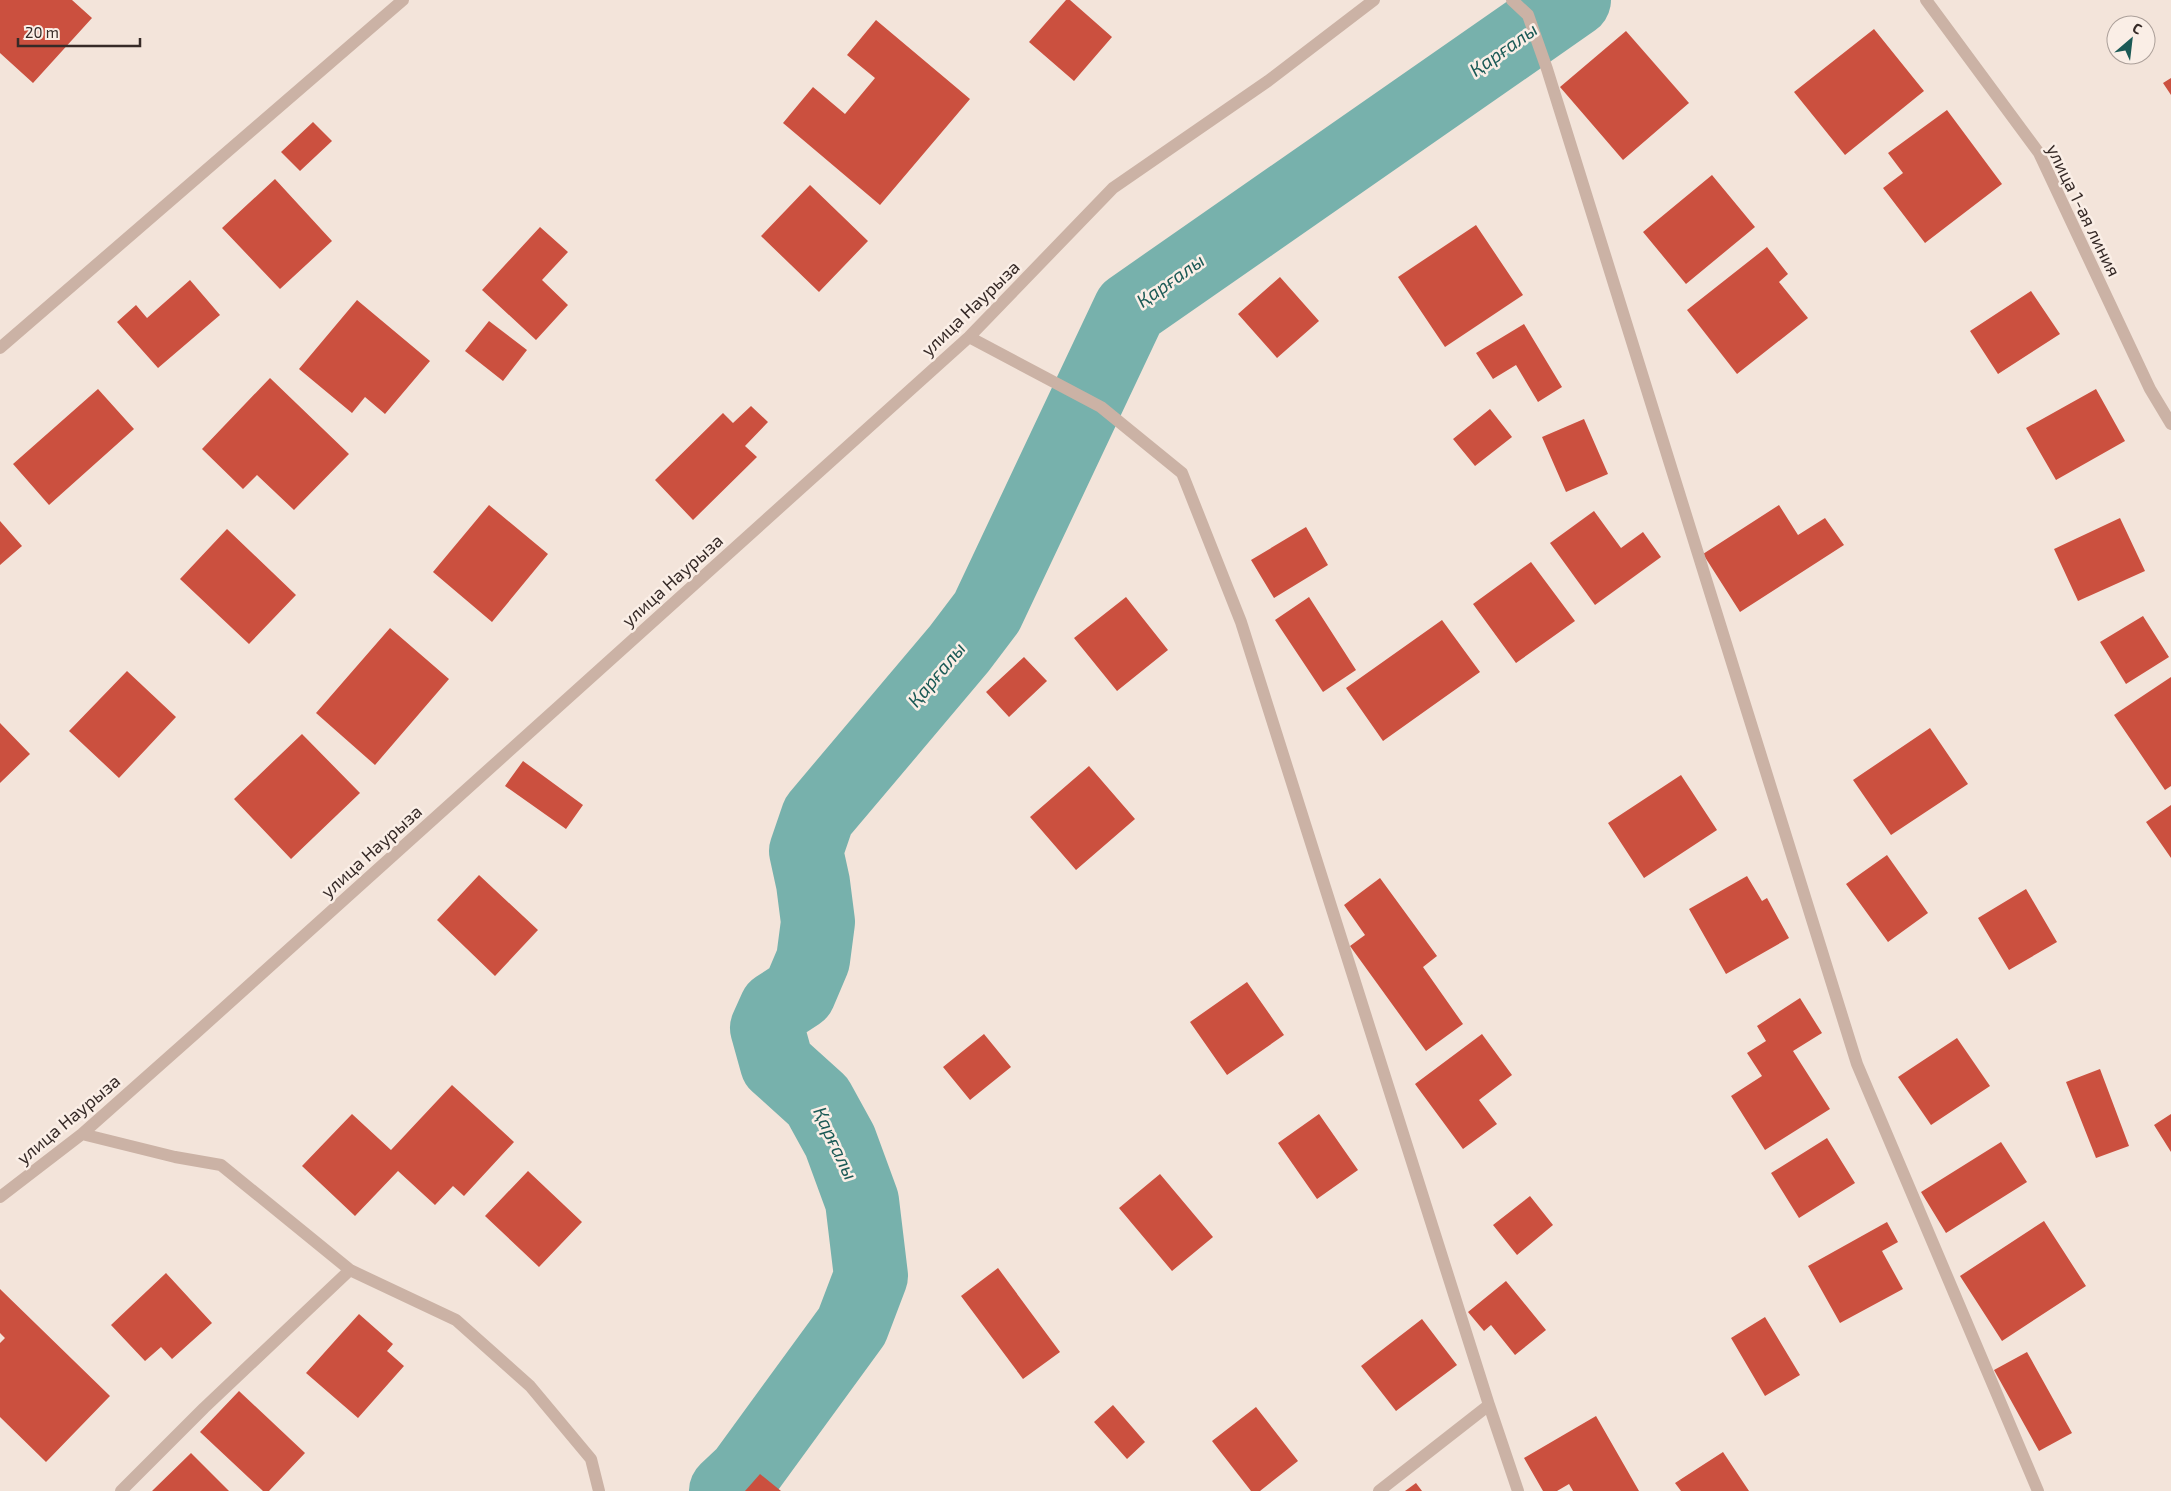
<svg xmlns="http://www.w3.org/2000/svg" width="2171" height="1491" viewBox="0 0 2171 1491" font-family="'Exo 2',sans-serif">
	<rect width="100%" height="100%" fill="#f3e4da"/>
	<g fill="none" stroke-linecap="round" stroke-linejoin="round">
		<path stroke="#77b1ac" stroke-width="74" d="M726,1491l18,-17 108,-148 19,-50 -9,-75 -22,-60 -22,-40 -41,-37 -10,-36 9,-20 23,-15 14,-33 5,-38 -5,-39 -7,-32 12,-35 141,-167 28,-37 143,-303 444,-309"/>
	</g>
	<path fill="#cb503f" d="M0,0h72l20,18 -59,65 -33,-30z
		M1066,0h4l42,37 -38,44 -45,-39z
		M876,20l94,79 -90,106 -97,-82 30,-36 32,27 30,-36 -28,-23z
		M1874,29l50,62 -79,64 -51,-63z
		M1626,31l63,72 -66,57 -63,-73z
		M2171,78v17l-8,-12z
		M1947,110l55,74 -77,59 -42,-55 20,-15 -15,-20z
		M313,122l19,19 -32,30 -19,-19z
		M1712,175l43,52 -69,57 -43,-52z
		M275,179l57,62 -52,48 -58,-61z
		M810,185l58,56 -49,51 -58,-56z
		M1476,225l47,70 -78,52 -47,-70z
		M540,227l28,25 -26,28 26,25 -32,35 -54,-50z
		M1767,247l21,27 -9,8 29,36 -71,56 -50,-64z
		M1280,277l39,44 -42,37 -39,-44z
		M190,280l30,35 -62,53 -41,-46 19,-17 11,13z
		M2031,291l29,43 -62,40 -28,-43z
		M357,300l73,61 -45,53 -20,-17 -13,16 -53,-44z
		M489,321l38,29 -24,31 -38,-30z
		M1524,324l38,63 -24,15 -22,-37 -23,14 -17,-26z
		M270,378l79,76 -55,56 -37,-35 -14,14 -41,-40z
		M98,389l36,40 -85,76 -36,-41z
		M2096,389l29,52 -69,39 -30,-52z
		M751,406l17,16 -23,24 12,11 -64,63 -38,-40 68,-67 10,10z
		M1490,409l22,28 -37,29 -22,-27z
		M1584,419l24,55 -42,18 -24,-55z
		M489,505l59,49 -56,68 -59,-50z
		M1779,505l19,30 27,-17 19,27 -104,67 -37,-58z
		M1594,511l27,37 22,-16 18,25 -66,48 -45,-62z
		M2120,518l25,53 -67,30 -24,-52z
		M0,521l22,25 -22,19z
		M1306,527l22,38 -54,33 -23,-38z
		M227,529l69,66 -47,49 -69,-65z
		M1531,562l44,59 -59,42 -43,-59z
		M1126,597l42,53 -51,41 -43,-53z
		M1309,597l47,73 -33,22 -48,-72z
		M2143,616l26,41 -43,27 -26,-42z
		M1442,620l38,52 -97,69 -37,-53z
		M390,628l59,51 -74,86 -59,-52z
		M1024,657l23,24 -38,36 -23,-25z
		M127,671l49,46 -57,61 -50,-47z
		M2171,677v109l-6,4 -51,-75z
		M0,723l30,31 -30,29z
		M1930,728l38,56 -77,51 -38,-55z
		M302,734l58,59 -69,66 -57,-60z
		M523,761l60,44 -17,24 -61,-43z
		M1089,766l46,53 -59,51 -46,-53z
		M1681,775l36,55 -73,48 -36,-55z
		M2171,805v53l-25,-36z
		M1887,855l41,58 -40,29 -42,-58z
		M479,875l59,55 -43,46 -58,-56z
		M1747,876l15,25 5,-3 22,40 -63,36 -37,-65z
		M1380,878l57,78 -14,11 40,57 -37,27 -76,-105 15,-11 -21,-30z
		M2026,889l31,53 -48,28 -31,-52z
		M1247,982l37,53 -57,40 -37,-53z
		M1800,998l22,35 -29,18 37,58 -65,41 -34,-54 31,-20 -15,-23 19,-12 -9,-15z
		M984,1034l27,33 -41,33 -27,-33z
		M1482,1034l30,41 -33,25 18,24 -34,25 -48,-65z
		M1957,1038l33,48 -59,39 -33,-48z
		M2100,1069l29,77 -33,12 -30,-76z
		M452,1085l62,57 -50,54 -11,-10 -18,19 -37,-34 -43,45 -53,-50 50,-52 39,36z
		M1319,1114l39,56 -41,29 -39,-56z
		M2171,1114v38l-17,-27z
		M1827,1138l28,45 -56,35 -28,-45z
		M2001,1142l26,40 -81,51 -25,-41z
		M528,1171l54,51 -43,45 -54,-51z
		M1160,1174l53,63 -41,34 -53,-63z
		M1530,1196l23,29 -36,30 -24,-30z
		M2044,1221l42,65 -84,55 -42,-65z
		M1887,1222l11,20 -16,9 21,38 -63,34 -32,-57z
		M998,1268l62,84 -37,27 -62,-83z
		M166,1273l46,50 -40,36 -11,-12 -16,14 -34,-36z
		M1506,1281l40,49 -31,25 -24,-30 -7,6 -16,-19z
		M0,1289l110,107 -64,66 -46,-45v-74l5,-5 -5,-5z
		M359,1314l34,30 -6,7 17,15 -46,52 -52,-45z
		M1765,1317l35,58 -35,21 -34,-58z
		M1422,1319l35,46 -61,46 -35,-45z
		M2027,1352l45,81 -33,18 -45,-81z
		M239,1391l66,62 -36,38h-6l-63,-59z
		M1113,1405l32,37 -18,17 -33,-37z
		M1256,1407l42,54 -38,30h-9l-39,-50z
		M1596,1416l43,75h-66l-4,-7 -12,7h-14l-19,-33z
		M1723,1452l26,39h-68l-6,-8z
		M191,1453l38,38h-77z
		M760,1474l21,17h-36z
		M1416,1483l6,8h-17z"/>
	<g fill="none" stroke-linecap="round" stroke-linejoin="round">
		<path stroke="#cbb2a5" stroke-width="12" d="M1512,0l16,15 19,54 310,995 181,427
			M1926,0l113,153 111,236 21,35
			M969,337l132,70 81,66 59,149 248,783 -110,86
			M0,348l403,-348
			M82,1134l93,23 46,8 129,105 106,50 74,66 61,73 8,32
			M0,1197l82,-63 115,-102 772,-695 144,-149 155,-107 106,-81
			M1489,1405l29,86
			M121,1491l83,-83 146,-138"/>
	</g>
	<g text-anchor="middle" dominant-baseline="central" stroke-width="5" stroke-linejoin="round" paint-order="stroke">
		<g font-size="18" fill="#362a27" stroke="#faeee6">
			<text transform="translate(2084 210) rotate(64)">улица 1-ая линия</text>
			<text transform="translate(970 308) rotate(-44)">улица Наурыза</text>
			<text transform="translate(672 580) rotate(-42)">улица Наурыза</text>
			<text transform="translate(371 851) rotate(-42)">улица Наурыза</text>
			<text transform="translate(68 1119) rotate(-40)">улица Наурыза</text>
		</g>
		<g font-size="19" font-style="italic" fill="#1b5a56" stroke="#faeee6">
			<text transform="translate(1503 49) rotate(-35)">Қарғалы</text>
			<text transform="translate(1170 280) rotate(-35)">Қарғалы</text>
			<text transform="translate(936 674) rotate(-50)">Қарғалы</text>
			<text transform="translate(836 1143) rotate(65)">Қарғалы</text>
		</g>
	</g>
	<g transform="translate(2131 40) rotate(28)"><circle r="24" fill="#faeee6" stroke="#aca09a"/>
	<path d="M0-4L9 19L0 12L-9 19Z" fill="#1b5a56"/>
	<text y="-8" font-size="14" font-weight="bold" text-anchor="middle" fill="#362a27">С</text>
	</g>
	<path d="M18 38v8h122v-8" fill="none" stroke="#362a27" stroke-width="2.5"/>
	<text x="25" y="38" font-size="15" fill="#362a27" stroke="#faeee6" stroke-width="4" paint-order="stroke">20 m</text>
</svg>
